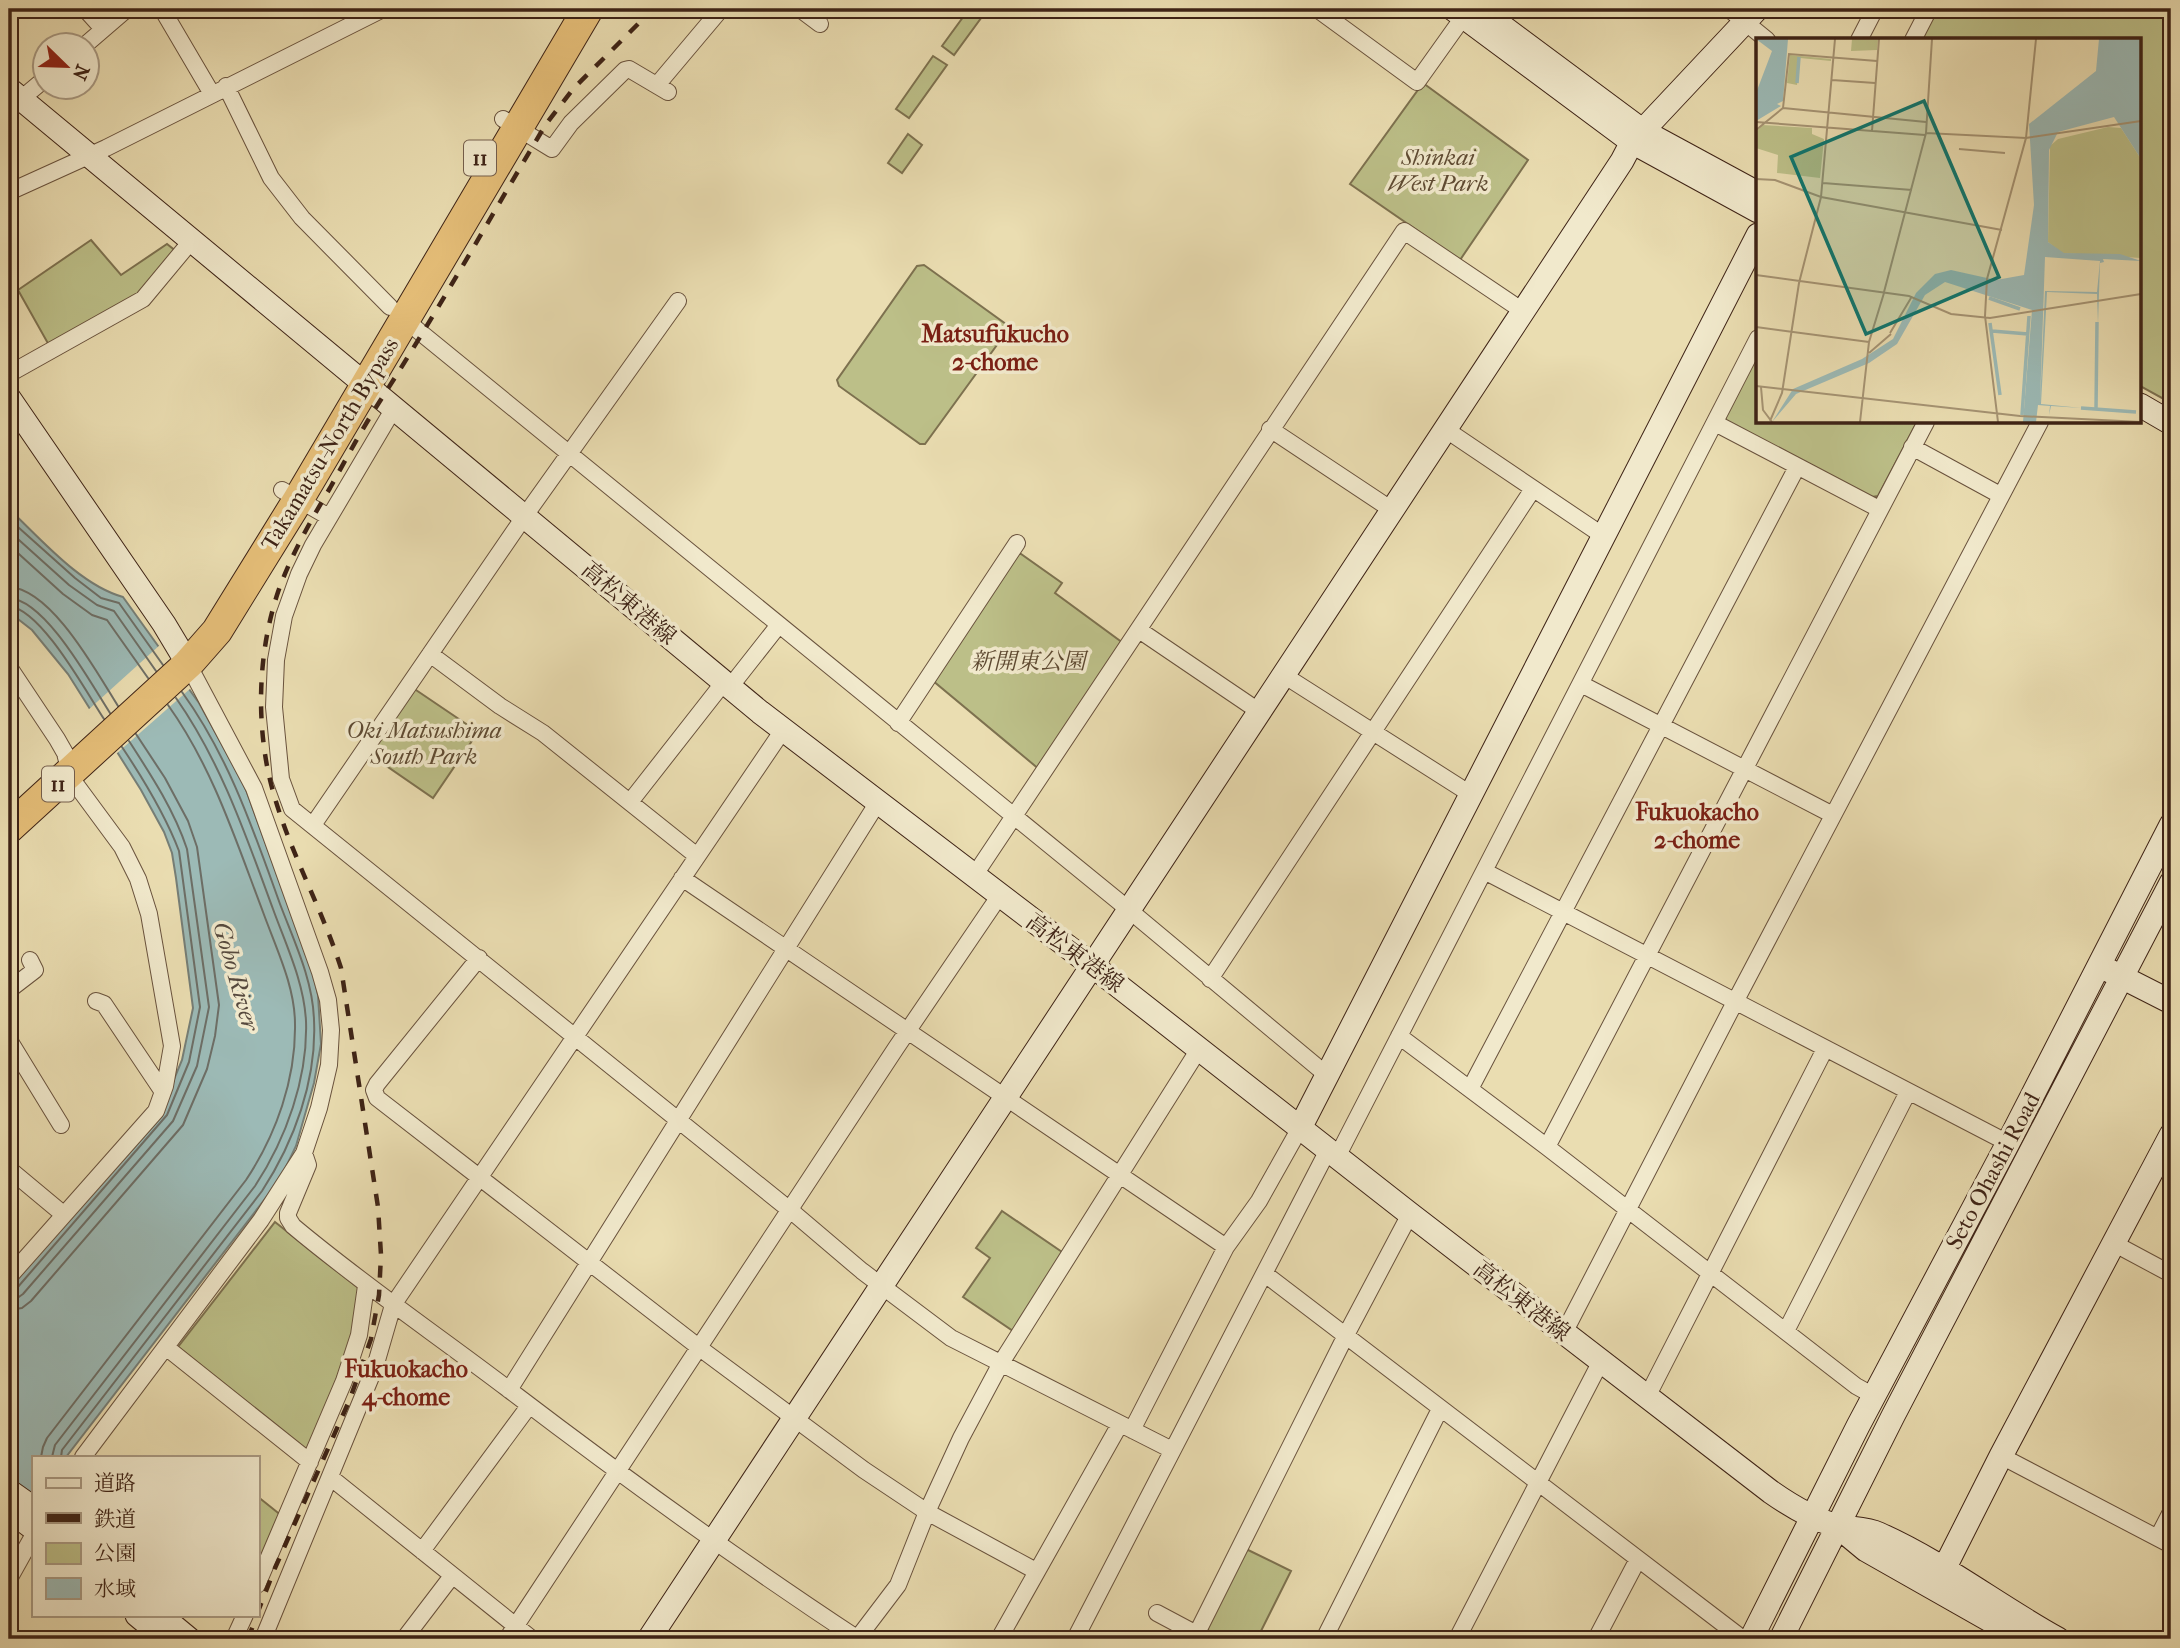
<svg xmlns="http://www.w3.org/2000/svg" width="2180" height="1648" viewBox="0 0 2180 1648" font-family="'IM FELL French Canon','Noto Serif JP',serif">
	<rect width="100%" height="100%" fill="#eaddb1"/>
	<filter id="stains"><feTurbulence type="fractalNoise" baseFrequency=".00286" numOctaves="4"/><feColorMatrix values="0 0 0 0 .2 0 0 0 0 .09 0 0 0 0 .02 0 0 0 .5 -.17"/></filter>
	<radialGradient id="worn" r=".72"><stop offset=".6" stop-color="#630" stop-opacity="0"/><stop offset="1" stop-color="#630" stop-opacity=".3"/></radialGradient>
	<path fill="#bcbf88" stroke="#7d714f" stroke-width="2" d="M969,9h14l1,5 -30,41 -12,-9z
		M1934,9h237v394l-31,-17v-346h-222z
		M933,56l14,9 -38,53 -13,-9z
		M1423,83l105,77 -68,100 -110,-76z
		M908,134l14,11 -20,28 -14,-10z
		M91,240l30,35 46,-31 10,8 -37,45 -90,50 -32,-57z
		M924,265l86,62 -85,117h-5l-81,-58 -2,-6 80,-114z
		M1758,350v72h159l-39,74 -6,1 -145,-74 -2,-7z
		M1015,554h6l41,29 -7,10 68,50 -83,127 -108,-90z
		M413,688l65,44 -45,66 -64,-44z
		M1002,1211l63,43 -49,79 -53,-36 27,-39 -14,-10z
		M275,1222l86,68 -8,45 -44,117 -131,-105z
		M257,1496l25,20 -25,58z
		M1244,1548l47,23 -34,68c-18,0 -43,6 -52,-14z"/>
	<path fill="#9cbab6" stroke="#767e76" stroke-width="2" d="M9,509c32,30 71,76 114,88l76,106 44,79 69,186 6,27 3,49 -7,39 -18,63 -11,23 -17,26 -202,262h-33v49l-24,41v-260l152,-176 21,-51 11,-52 -17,-130 -4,-25 -8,-21 -23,-42 -73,-116 -36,-44 -23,-18z"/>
	<path fill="#eaddb1" d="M161,644l30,44 -75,66 -29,-43z"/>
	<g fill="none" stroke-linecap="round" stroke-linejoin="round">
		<path stroke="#6d6e66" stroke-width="2" d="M9,519l66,59 26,20 18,5 44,62
			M9,531l60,54 28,20 17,6 42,60
			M9,545l54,49 29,21 15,5 41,58
			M9,587c43,2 88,86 109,119
			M9,598c37,2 82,86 101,115
			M9,606c33,4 77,86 95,113
			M9,1291l8,-3 150,-173 22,-53 11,-55 -21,-156c-14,-37 -35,-71 -57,-104
			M9,1300l7,-1 7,-5 150,-173 24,-55 12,-59 -22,-158c-13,-39 -36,-74 -58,-108
			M9,1310l13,-2 9,-7 152,-176 24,-56 8,-33 4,-31 -22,-158 -9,-26 -23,-43 -29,-44
			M41,1457l2,-10 4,-9 199,-258c30,-45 50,-101 49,-156 0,-38 -19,-76 -32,-112 -27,-71 -50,-144 -95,-207
			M52,1457l3,-12 200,-259c31,-47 53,-108 51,-165 -2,-39 -20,-76 -33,-112 -27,-73 -52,-147 -97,-211
			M61,1457l1,-7 200,-259c32,-49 55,-111 52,-171 -1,-40 -20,-79 -34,-116 -27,-75 -51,-147 -98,-212"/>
		<defs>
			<path id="street" d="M85,9l18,20
				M162,9l50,85
				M800,9l20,15
				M1317,9l100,73 52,-73
				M1729,9l38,31
				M1859,40l16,-31
				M1913,40l16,-31
				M84,46l43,-37
				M657,85l64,-76
				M226,86l45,92 31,40 88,89
				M21,99l25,-21
				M503,119l49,30 19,-26 54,-53 4,-1 39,23
				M9,192l97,-44 277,-139
				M404,319l713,581 211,176
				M9,374l134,-75 49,-59
				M394,408l-81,137 -14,29 -15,42 -8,44 -2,47 7,72 11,30 504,406 66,56 89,67 221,112
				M1715,423l164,86
				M1270,429l122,81
				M1445,429l160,108
				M1912,447l88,48
				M282,490l47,27
				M1139,630l121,82
				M430,654l70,52 43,27 154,123
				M9,667l48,72 8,14 5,20 7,13 45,61 16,32 11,35 23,132 -7,40 -9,25 -147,166
				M1285,676l187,119
				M1581,684l252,131
				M730,687l48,-61
				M898,723l119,-180
				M630,802l94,-120
				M313,825l211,-308 154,-216
				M1486,872l522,271
				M974,876l430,-645 119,80
				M682,878l544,369
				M479,958l-102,126 -3,6 3,8 328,254 159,118 63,42 109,59
				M1210,979l323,-490
				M9,990l26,-20 -5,-10
				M96,1001l8,3 59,88
				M1399,1036l148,111 309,239 18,10
				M9,1040l52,85
				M1470,1089l327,-622
				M1547,1147l379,-725
				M304,1153l4,12 -20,48v5l5,8c69,58 144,109 215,163 114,87 230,171 350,250
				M1337,1157l421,-819
				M9,1169l54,45
				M2115,1244l56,30
				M1265,1274l478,365
				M1786,1331l122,-239
				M1564,1333l171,-331 305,-580
				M167,1348l143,114
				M509,1390l369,-588
				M1647,1397l178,-348
				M1132,1430l94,-183 33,-46 41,-73
				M2001,1456l170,89
				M83,1457l178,-237 43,-67 15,-45 10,-43 2,-35 -3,-30 -8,-28 -66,-184 -66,-124
				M330,1477l202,162
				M2158,1537l13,-25
				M422,1551l107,-145
				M9,1579l24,-43
				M257,1585l87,-204 15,-46 7,-49
				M1157,1613l47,25
				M234,1639l11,-24
				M263,1639l112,-272 18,-62 390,-575
				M404,1639l48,-63
				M507,1639l389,-591 104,-153
				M857,1639l41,-54 29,-73 34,-74 40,-75 198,-314
				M999,1639l121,-215
				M1075,1639l253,-489
				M1194,1639l152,-304 64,-121
				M1324,1639l116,-230
				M1457,1639l144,-278
				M1596,1639l41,-78"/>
			<path id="secondary" d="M1453,9l179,133 126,69
				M1479,9l164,122 107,58
				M9,89l751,623 333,254 317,248 361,278c20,14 41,27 66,34 13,3 29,2 42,8 63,28 119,72 179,105
				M9,398l155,226 24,40
				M2140,405l31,18
				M2108,970l63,32
				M1300,1128l458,-893
				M9,1491l24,17
				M9,1510l24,18
				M1837,1526l29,24 157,89
				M1944,1569l57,-113 170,-321
				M137,1615l29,24
				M160,1615l29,24
				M649,1639l973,-1478 10,-19 125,-133
				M1751,1639l107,-213 150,-283 163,-318
				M1781,1639l112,-223 278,-533"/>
			<path id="highway" d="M9,828l179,-164 29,-33 81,-131 290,-491"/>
		</defs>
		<use href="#street" stroke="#69523d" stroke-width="18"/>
		<use href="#secondary" stroke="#3e2316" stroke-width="25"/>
		<use href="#highway" stroke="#3e2316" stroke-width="32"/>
		<use href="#street" stroke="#f1e9cc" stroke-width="16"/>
		<use href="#secondary" stroke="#f1e9cc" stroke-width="23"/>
		<use href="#highway" stroke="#e5be78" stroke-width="30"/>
		<path stroke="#3e2316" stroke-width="4.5" stroke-dasharray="12 12" stroke-linecap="butt" d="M257,1614l18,-46 75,-169 21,-60 8,-44 2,-40 -3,-48 -37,-239c-23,-72 -65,-139 -76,-214 -8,-53 -4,-111 13,-162 13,-37 32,-70 52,-104 16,-29 32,-59 50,-87 58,-90 111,-185 166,-277l27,-35 80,-80
			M248,1639l9,-24"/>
	</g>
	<g text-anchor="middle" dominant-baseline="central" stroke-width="7" stroke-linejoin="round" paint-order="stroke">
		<g fill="#f1e9cc" stroke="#745e4d" stroke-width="2">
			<rect x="464" y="140.5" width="32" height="35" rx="5"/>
			<rect x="42" y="766.5" width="32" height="35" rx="5"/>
		</g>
		<g font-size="21" font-weight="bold" fill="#3e2316">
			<text x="480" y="158">11</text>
			<text x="58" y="784">11</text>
		</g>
		<g font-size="23" font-style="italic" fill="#5e4a32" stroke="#f1e9cc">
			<text x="1438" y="157">Shinkai<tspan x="1438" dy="26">West Park</tspan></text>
			<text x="1028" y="661">新開東公園</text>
			<text x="424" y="730">Oki Matsushima<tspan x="424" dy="26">South Park</tspan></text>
		</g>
		<g font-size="23" fill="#3e2316" stroke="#f1e9cc">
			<text transform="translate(330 444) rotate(-59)">Takamatsu-North Bypass</text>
			<text transform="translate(629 603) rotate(40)">高松東港線</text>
			<text transform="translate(1075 953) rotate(37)">高松東港線</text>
			<text transform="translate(1993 1171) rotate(-62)">Seto Ohashi Road</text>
			<text transform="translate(1522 1301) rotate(38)">高松東港線</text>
		</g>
		<g font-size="24" font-weight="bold" fill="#7a1f14" stroke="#f1e9cc">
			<text x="995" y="334">Matsufukucho<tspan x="995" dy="28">2-chome</tspan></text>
			<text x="1697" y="812">Fukuokacho<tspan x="1697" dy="28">2-chome</tspan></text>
			<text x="406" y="1369">Fukuokacho<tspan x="406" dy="28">4-chome</tspan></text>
		</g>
		<g font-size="24" font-style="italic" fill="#56493e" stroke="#f1e9cc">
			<text transform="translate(236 976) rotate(74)">Gobo River</text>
		</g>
	</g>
	<g transform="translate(1756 38)">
		<rect width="385" height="385" fill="#eaddb1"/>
		<path d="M96,1h26l-1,11 -26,1zM34,17l41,4v2l-31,-3 -3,27 -10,-2zM6,87l50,3v6l12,5 -4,39 -43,-5 1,-18 -22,-7v-16zM352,89l13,1 20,31v99l-79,-5 -14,-11 2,-96 8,-7z" fill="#bcbf88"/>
		<path d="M0,1h32l-5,62 -6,3 4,2 -25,15v-28l16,-42zM343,1h42v120l-27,-42 -56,15 -9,18 -1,92 16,11 56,1 21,7 -38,-2 1,3 -4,1 -2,61 -1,-30 -50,-2 -6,112 41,4 -31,-2 -2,9 1,-9 -12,-1 -2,17h-13l9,-112 -87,-28 -20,13 -28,49 -28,19 -73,31 -24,28 21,-33 69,-30 31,-20 23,-46 19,-19 16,-4 45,10 28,-5 10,-70 -5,-81 67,-53zM289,219l55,4 -3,31 -52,-1 -5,113z" fill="#9cbab6" fill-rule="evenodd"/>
		<path fill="none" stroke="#9cbab6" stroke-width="3.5" d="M41,45l2,-26M233,260l31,11M234,285l10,72M236,293l36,3M325,370l55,4M340,371l1,-87M266,377l7,-99"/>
		<path fill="none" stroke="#a59373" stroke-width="2" d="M76,42l43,3M27,70l143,14M27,70l6,-54 88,7M0,84l169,13M0,92l27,-22M116,93l7,-92M170,95l6,-94M203,111l46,4M0,141l19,1 46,17 181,33M67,145l89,7M0,237l153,21 42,18 39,4 151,-24M128,254l42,-159 100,5 10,-99M229,278l2,-37 39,-141 115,-17M229,278l13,106M0,289l113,15M134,295l21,-35M113,315l22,-19M0,348l264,30 121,6M5,349l2,23 9,12M14,383l12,-28 17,-110 22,-86 14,-158M104,384l9,-80 15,-49"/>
		<path fill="#0f766e" fill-opacity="0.15" stroke="#0f766e" stroke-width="3.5" d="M168,63l75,176 -133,57 -75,-177z"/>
		<rect width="385" height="385" fill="none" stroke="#3e2316" stroke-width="3.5"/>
	</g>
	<rect width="2180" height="1648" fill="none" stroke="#eaddb1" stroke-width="35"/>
	<rect x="10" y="10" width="2159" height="1627" fill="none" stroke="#3e2316" stroke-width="3.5"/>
	<rect x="18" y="18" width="2145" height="1613" fill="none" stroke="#3e2316" stroke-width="2"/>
	<rect x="32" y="1456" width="228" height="161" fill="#f1e9cc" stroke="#a99a83" stroke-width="2"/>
	<rect x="46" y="1478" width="35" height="10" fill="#f1e9cc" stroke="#a99a83" stroke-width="2"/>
	<text x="94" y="1490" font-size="21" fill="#3e2316">道路</text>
	<rect x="46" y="1513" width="35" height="10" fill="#3e2316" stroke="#a99a83" stroke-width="2"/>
	<text x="94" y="1526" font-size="21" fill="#3e2316">鉄道</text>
	<rect x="46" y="1543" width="35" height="21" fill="#bcbf88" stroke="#a99a83" stroke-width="2"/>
	<text x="94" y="1560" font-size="21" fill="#3e2316">公園</text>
	<rect x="46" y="1578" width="35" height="21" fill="#9cbab6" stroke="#a99a83" stroke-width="2"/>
	<text x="94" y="1596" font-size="21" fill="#3e2316">水域</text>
	<g transform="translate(66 66) rotate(113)"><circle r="33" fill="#f1e9cc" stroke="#a99a83" stroke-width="2"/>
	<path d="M0-5L12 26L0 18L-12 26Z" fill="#8f2418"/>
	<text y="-10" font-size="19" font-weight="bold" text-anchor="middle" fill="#3e2316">N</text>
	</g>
	<rect width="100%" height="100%" filter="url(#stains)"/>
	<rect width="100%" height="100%" fill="url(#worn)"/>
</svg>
